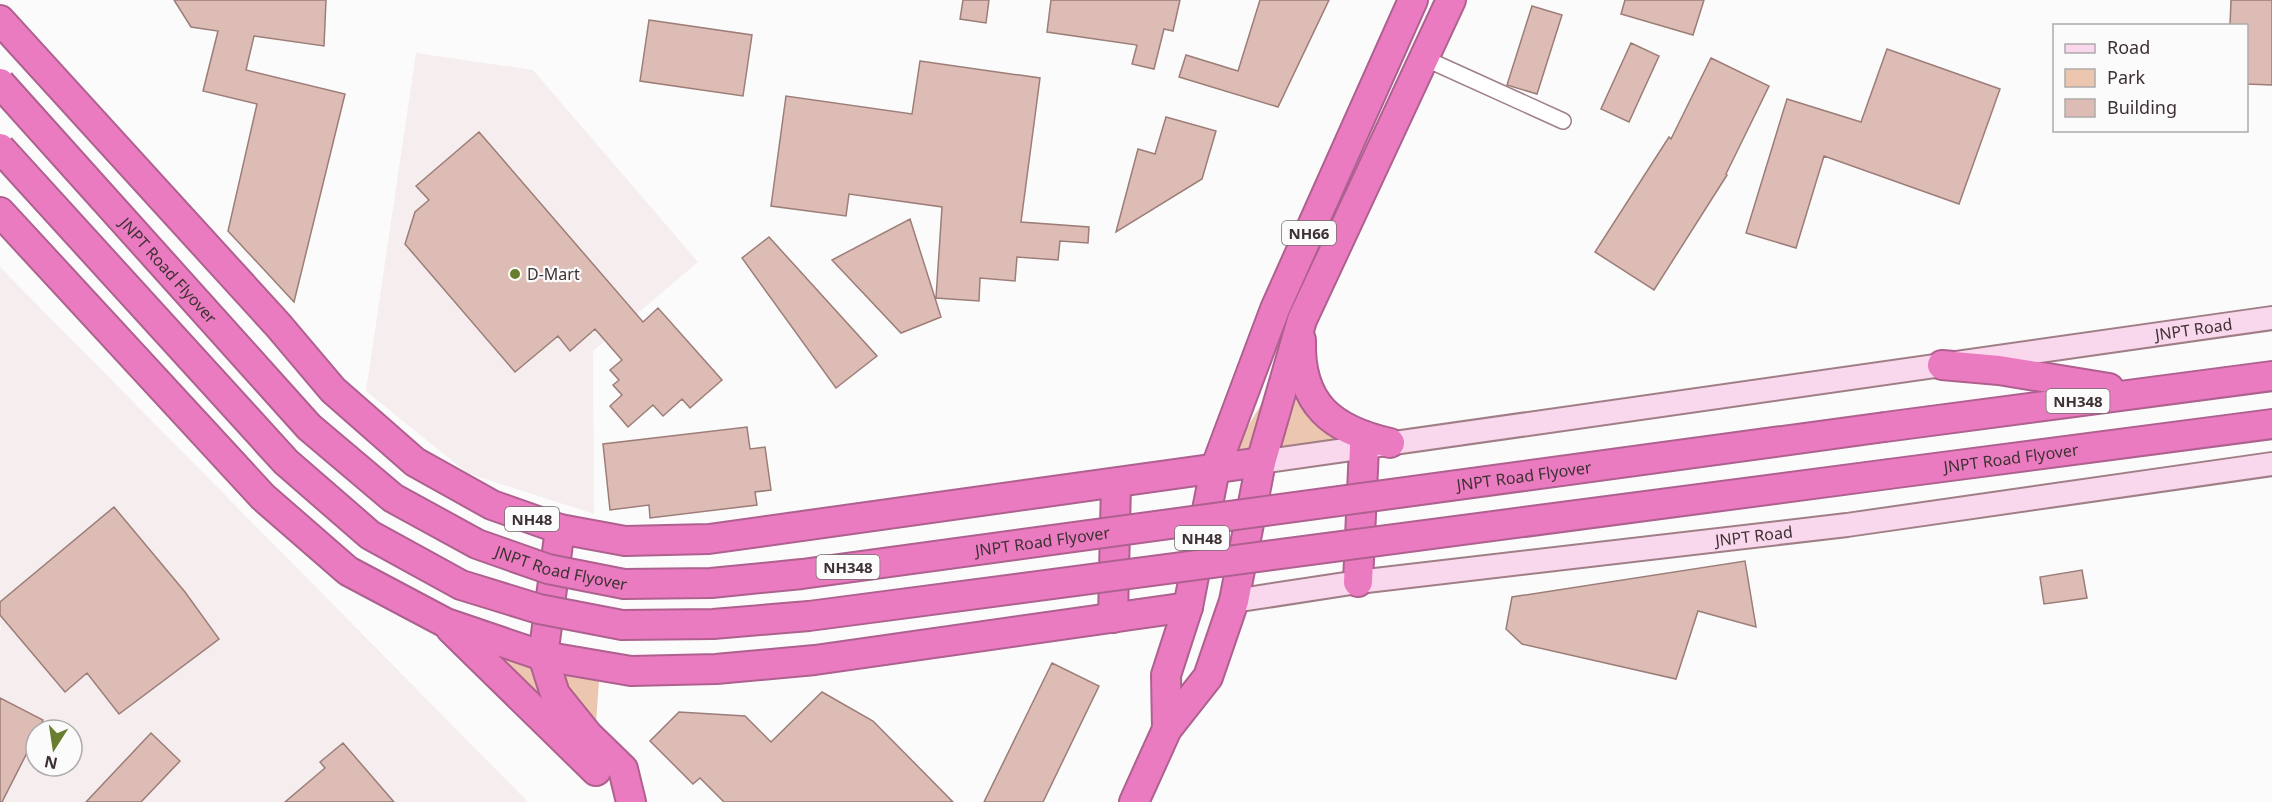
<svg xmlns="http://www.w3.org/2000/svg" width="2272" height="802" viewBox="0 0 2272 802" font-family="'Noto Sans',sans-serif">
	<rect width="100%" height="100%" fill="#fbfbfb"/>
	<path fill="#f6edee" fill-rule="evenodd" d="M416,53l117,17 165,192 -105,89 1,163 -127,-41 -101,-82z
		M0,267l528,535h-528v-172l2,-1 -2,-4zM36,730h36v36h-36z"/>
	<path fill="#ecc6af" d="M1290,357l9,44 15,21 21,18 -104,14z
		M495,655l35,12 69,14 -3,43 4,38z"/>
	<path fill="#ddbcb6" stroke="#9c7d77" stroke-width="1.5" d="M174,0h152l-2,46 -70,-10 -8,34 99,24 -51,208 -66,-71 29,-127 -54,-13 15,-60 -27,-4z
		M963,0h26l-3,23 -26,-4z
		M1051,0h129l-7,31 -9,-2 -10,40 -22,-5 5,-19 -90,-13z
		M1260,0h69l-51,107 -99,-30 7,-22 52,16z
		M1625,0h79l-11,35 -72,-21z
		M2231,0h41v85l-25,-1v-58h-17z
		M1532,6l30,9 -25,79 -30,-9z
		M649,20l103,15 -9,61 -103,-15z
		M1631,43l28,13 -30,66 -28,-13z
		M1887,49l113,40 -41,115 -135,-48 -28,92 -50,-15 41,-134 74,23z
		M1711,58l58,28 -43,88 1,1 -73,115 -59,-38 74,-115 2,2z
		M920,61l120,17 -19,144 68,5 -1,16 -28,-2 -2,19 -41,-3 -2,24 -35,-3 -1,23 -43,-3 6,-91 -93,-13 -3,22 -75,-10 15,-110 126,18z
		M1166,117l50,14 -14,48 -86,53 22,-83 17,5z
		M479,132l164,190 15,-14 64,72 -32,28 -8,-9 -19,17 -10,-11 -25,22 -18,-21 12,-11 -9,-10 6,-5 -9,-10 12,-10 -27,-31 -25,22 -12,-15 -43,36 -110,-128 10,-32 14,-12 -13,-14z
		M910,219l31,98 -40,16 -69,-73z
		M769,237l108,119 -41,32 -94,-130z
		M747,427l3,22 15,-2 6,43 -16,2 2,13 -107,13 -1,-13 -39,5 -7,-66z
		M114,507l71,85 34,47 -100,75 -32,-41 -22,19 -65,-77v-13z
		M1745,561l11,66 -58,-16 -22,68 -154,-35 -16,-15 6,-32z
		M2082,570l5,28 -43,6 -4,-27z
		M1052,663l47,23 -56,116h-59z
		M822,692l51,29 80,81h-229l-24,-24 -7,6 -43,-43 29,-29 66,4 26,26z
		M0,698l43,22 -5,10h-2v5l-34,67h-2z
		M151,733l29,28 -39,41h-55z
		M343,743l51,59h-109l40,-34 -5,-6z"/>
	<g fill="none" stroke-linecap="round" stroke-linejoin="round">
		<defs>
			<path id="street" d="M1424,58l139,63"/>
			<g id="secondary">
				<path id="s1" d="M1261,462l1011,-144"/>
				<path id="s2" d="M1234,601l124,-19 489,-57 425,-61"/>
			</g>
			<g id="highway">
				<path d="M0,20l278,305 55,65 82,72 77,43 68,24 65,12 84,-2 552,-77"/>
				<path d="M0,212l263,285 85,74 98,52 97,33 88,15 85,-2 99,-9 373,-53"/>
				<path d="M1301,340c-2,65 32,90 89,103"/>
				<path d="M1942,365l57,5 110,18"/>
				<path d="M1885,427l387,-51"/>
				<path id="s3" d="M1889,474l383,-50"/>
				<path d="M560,529l-17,127 12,38 33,41 35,34 8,33"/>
				<path d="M1358,582l6,-135"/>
				<path d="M1113,618l3,-135"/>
				<path d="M451,629l145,142"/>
				<path d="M1167,729l-1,-54 22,-68 27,-138 60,-160 138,-309"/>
				<path d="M1134,802l33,-73 41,-52 26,-76 27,-139 41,-142 149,-320"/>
			</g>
		</defs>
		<use href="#street" stroke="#9f7f85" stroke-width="18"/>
		<use href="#secondary" stroke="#9f7f85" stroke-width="26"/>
		<use href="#highway" stroke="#ae618f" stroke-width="32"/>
		<use href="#street" stroke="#fff" stroke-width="15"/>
		<use href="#secondary" stroke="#f9d7ec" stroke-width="22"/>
		<use href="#highway" stroke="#eb7bc0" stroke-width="28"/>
		<defs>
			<g id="highway-bridge">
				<path id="s4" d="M0,83l309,344 84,71 84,46 71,25 76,15 87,-1 91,-9 1083,-147"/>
				<path d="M0,148l286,314 84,73 91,50 78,24 83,16 91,-1 96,-8 1080,-142"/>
			</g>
		</defs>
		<use href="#highway-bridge" stroke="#ae618f" stroke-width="32" stroke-linecap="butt"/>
		<use href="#highway-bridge" stroke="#eb7bc0" stroke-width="28"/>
	</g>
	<circle fill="#697d2e" stroke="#fbfbfb" stroke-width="2" cx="515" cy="274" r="6"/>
	<g text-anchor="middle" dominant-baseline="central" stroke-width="4.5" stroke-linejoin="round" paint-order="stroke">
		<g fill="#fbfbfb" stroke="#776e6f" stroke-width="1.5">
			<rect x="1282" y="221" width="54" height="24" rx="4.5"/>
			<rect x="2046.5" y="389" width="63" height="24" rx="4.5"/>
			<rect x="505" y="507" width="54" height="24" rx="4.5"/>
			<rect x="1175" y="526" width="54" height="24" rx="4.5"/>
			<rect x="816.5" y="555" width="63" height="24" rx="4.5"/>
		</g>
		<g font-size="15" font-weight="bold" fill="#3e3133">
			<text x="1309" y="233">NH66</text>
			<text x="2078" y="401">NH348</text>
			<text x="532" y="519">NH48</text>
			<text x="1202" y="538">NH48</text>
			<text x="848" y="567">NH348</text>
		</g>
		<g font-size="16" fill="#3e3133" stroke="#fbfbfb">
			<text stroke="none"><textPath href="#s4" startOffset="252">JNPT Road Flyover</textPath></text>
			<text stroke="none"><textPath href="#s1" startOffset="942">JNPT Road</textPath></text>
			<text stroke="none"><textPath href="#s3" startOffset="123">JNPT Road Flyover</textPath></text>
			<text stroke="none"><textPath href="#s4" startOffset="1728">JNPT Road Flyover</textPath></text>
			<text stroke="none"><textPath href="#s2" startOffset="524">JNPT Road</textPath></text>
			<text stroke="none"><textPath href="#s4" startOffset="1242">JNPT Road Flyover</textPath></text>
			<text stroke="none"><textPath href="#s4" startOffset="756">JNPT Road Flyover</textPath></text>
		</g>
		<g font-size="16" fill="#3e3133" stroke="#fbfbfb" text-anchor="start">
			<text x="527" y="274">D-Mart</text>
		</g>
	</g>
	<rect x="2053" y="24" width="195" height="108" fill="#fbfbfb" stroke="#afaaab" stroke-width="1.5"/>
	<rect x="2065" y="44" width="30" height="9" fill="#f9d7ec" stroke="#afaaab" stroke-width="1.5"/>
	<text x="2107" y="54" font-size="18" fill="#3e3133">Road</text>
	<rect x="2065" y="69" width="30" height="18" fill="#ecc6af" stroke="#afaaab" stroke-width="1.5"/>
	<text x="2107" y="84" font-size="18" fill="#3e3133">Park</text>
	<rect x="2065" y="99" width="30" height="18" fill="#ddbcb6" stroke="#afaaab" stroke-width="1.5"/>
	<text x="2107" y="114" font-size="18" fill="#3e3133">Building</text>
	<g transform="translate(54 748) rotate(192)"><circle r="28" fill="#fbfbfb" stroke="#afaaab" stroke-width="1.5"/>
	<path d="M0-4.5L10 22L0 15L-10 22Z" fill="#697d2e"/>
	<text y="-9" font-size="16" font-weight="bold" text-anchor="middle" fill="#3e3133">N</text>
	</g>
</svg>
